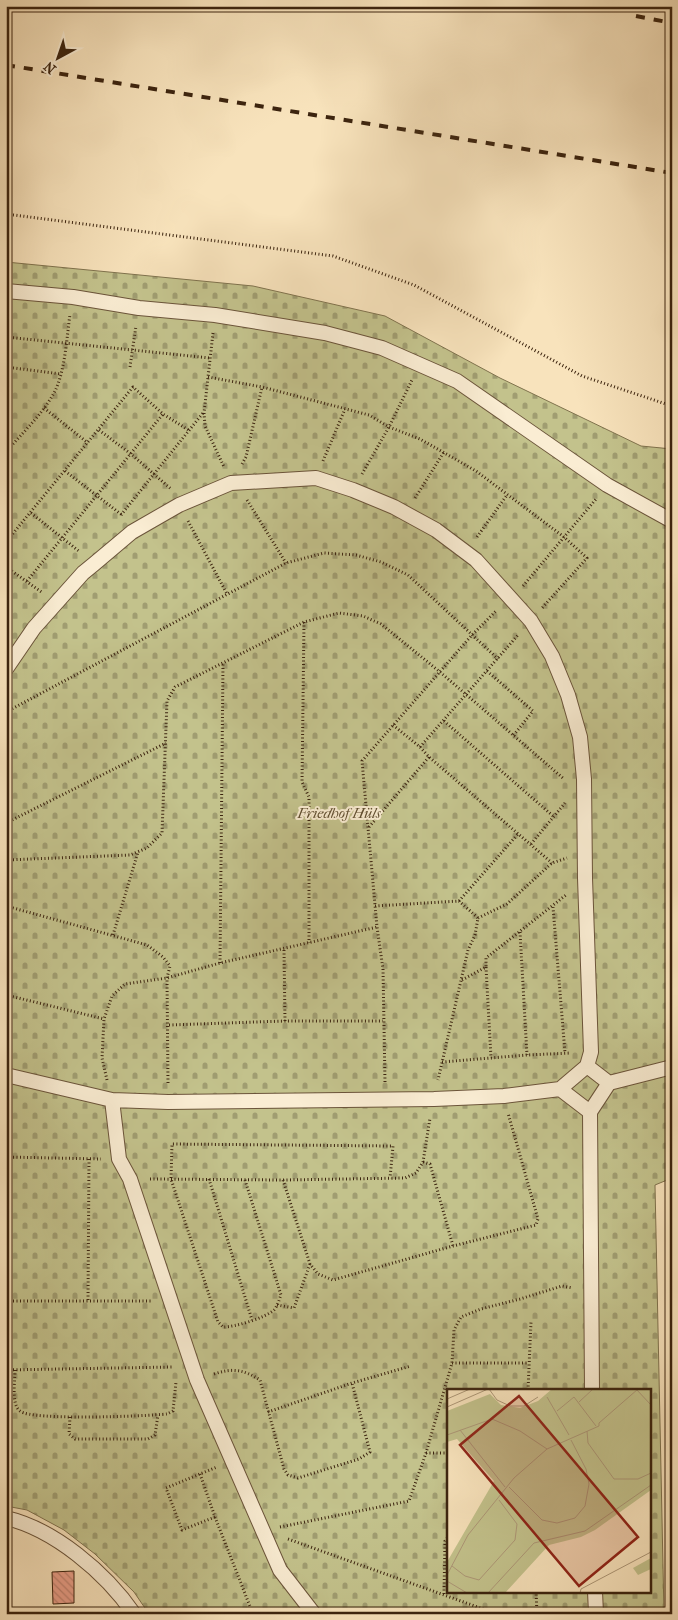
<svg xmlns="http://www.w3.org/2000/svg" width="678" height="1620" viewBox="0 0 678 1620" font-family="'IM FELL French Canon',serif">
	<defs>
		<pattern id="cemetery-stones" width="16" height="16" patternUnits="userSpaceOnUse" patternTransform="scale(1.25)"><rect width="16" height="16" fill="#c3c28c"/><path d="M2 7V4a2 2 0 0 1 4 0v3zM10 15v-3a2 2 0 0 1 4 0v3z" fill="#a09d71"/></pattern>
		<pattern id="building-back-hatch" width="6" height="6" patternUnits="userSpaceOnUse" patternTransform="scale(1.25)"><rect width="6" height="6" fill="#ea9f89"/><path d="M-1 5l2 2M0 0l6 6M5-1l2 2" fill="none" stroke="#bf816e"/></pattern>
	</defs>
	<rect width="100%" height="100%" fill="#f8e3bc"/>
	<filter id="stains"><feTurbulence type="fractalNoise" baseFrequency=".004" numOctaves="4"/><feColorMatrix values="0 0 0 0 .2 0 0 0 0 .09 0 0 0 0 .02 0 0 0 .5 -.17"/></filter>
	<radialGradient id="worn" r=".72"><stop offset=".6" stop-color="#630" stop-opacity="0"/><stop offset="1" stop-color="#630" stop-opacity=".3"/></radialGradient>
	<path fill="url(#cemetery-stones)" stroke="#80734e" fill-rule="evenodd" d="M6,262l247,24 132,30 115,62 141,68 31,3v729l-17,7 9,429h-515l-15,-22 -39,-38 -31,-24 -37,-20 -21,-4zM448,1390h201v201h-201z"/>
	<path fill="url(#building-back-hatch)" stroke="#3c240f" d="M74,1571v32l-21,1 -1,-32z
		M64,1609h22v5h-22z"/>
	<g fill="none" stroke-linecap="round" stroke-linejoin="round">
		<defs>
			<path id="service" d="M6,291l67,6 66,11 76,7 110,18 57,15 75,33 150,104 65,36
				M6,669l28,-41 49,-55 11,-9 38,-32 47,-27 52,-22 85,-5 37,12 41,17 42,23 40,30 55,61 21,35 16,39 12,42 4,42 1,99 6,174 -4,14
				M6,1075l106,25 56,2 266,-3 70,-3 56,-7 27,-23 22,17 63,-16
				M560,1089l30,23
				M112,1100l7,59 11,20 67,201 83,190 34,44
				M592,1390l-2,-278 19,-29
				M6,1518c48,11 100,55 128,96
				M595,1591l1,23"/>
		</defs>
		<use href="#service" stroke="#6b543a" stroke-width="16"/>
		<path stroke="#3c240f" stroke-width="3" stroke-dasharray="1 2.5" stroke-linecap="butt" d="M6,214l327,42 81,29 168,91 90,30
			M6,332l3,-22
			M213,333l-9,80 1,13 19,41
			M6,337l204,21
			M6,367l55,7
			M130,367l6,-41
			M208,377l54,10 107,28 20,12 31,12 56,32 88,66 23,21 -45,50
			M44,408l44,35
			M99,430l32,24 40,35
			M6,452c17,-20 37,-38 49,-61 10,-20 12,-55 15,-77
			M323,461l22,-52
			M242,464l4,-7 16,-70
			M65,471l57,44
			M362,474l27,-47 23,-47
			M415,498l29,-46
			M247,500l39,63
			M31,513l49,39
			M121,515l82,-102
			M188,521l39,73
			M477,537l30,-42
			M6,542l127,-155 30,27 27,17
			M6,567l37,26
			M27,581l136,-167
			M523,586l73,-87
			M304,622l-2,160 7,15v146
			M487,671l46,40 -20,25
			M6,712l280,-149 38,-10 32,2 25,7 27,13 90,84
			M444,721l109,95
			M393,725l27,22 9,10 123,106
			M420,747l98,-112
			M6,823l160,-80
			M369,827l60,-70
			M531,844l34,-41
			M6,860l124,-5 17,-7 15,-15 5,-132 8,-14 129,-65 35,-9 24,3 18,8 59,48 124,107
			M459,901l59,-67
			M6,906l141,39 16,12 7,9 -3,12 1,105
			M375,906l84,-5 19,17 -3,17 -7,15 -30,130
			M553,907l12,146
			M478,918l29,-14 45,-41 15,-5
			M520,932l7,123
			M113,935l25,-83
			M284,950l1,71
			M220,963l3,-300
			M486,967l5,91
			M462,980l24,-13v-9l80,-63
			M6,995l98,24
			M169,1025l116,-4h98
			M442,1062l85,-7 44,-2
			M107,1080l-5,-22 2,-39 8,-23 13,-12 42,-6 53,-15 157,-36
			M385,1082l-2,-113 -6,-42 -15,-166 110,-126 24,-24
			M6,1157l95,2
			M423,1162l7,2 23,82
			M150,1179l133,1 122,-2 11,-5 7,-11 7,-44
			M209,1179l43,141
			M245,1180l36,115c-2,5 -3,10 -7,15 -9,8 -39,17 -51,17l-5,-5 -47,-143 1,-35 221,2 -3,32
			M283,1180l27,84 8,10 15,6 120,-34 83,-21 2,-6 -30,-106
			M88,1300l1,-141
			M6,1301h146
			M277,1305l17,3 16,-44
			M452,1363h77
			M6,1370l167,-3
			M15,1370c0,11 -4,34 5,41 11,10 127,5 147,3l6,-3 3,-29
			M214,1374c18,-6 29,-5 46,6l24,89 4,6 10,3 61,-19 11,-7 -18,-69
			M528,1390l3,-68
			M268,1412l84,-29 59,-17
			M70,1417l-1,17 6,5h73l7,-4 3,-20
			M426,1453h22
			M200,1474l15,43 38,97
			M215,1517l-33,13 -16,-42 51,-21
			M280,1527l129,-26 17,-48 26,-90 2,-33 7,-13 20,-8 39,-10 42,-13 11,2
			M288,1539l209,75
			M536,1591l1,23
			M444,1594l1,-53 3,-4"/>
		<use href="#service" stroke="#faedd3" stroke-width="14"/>
		<path stroke="#3c240f" stroke-width="4" stroke-dasharray="9 9" stroke-linecap="butt" d="M636,16l36,7
			M6,65l666,108"/>
	</g>
	<g text-anchor="middle" dominant-baseline="central" stroke-width="4" stroke-linejoin="round" paint-order="stroke">
		<g font-size="15" font-style="italic" fill="#5e4c2e" stroke="#faedd3">
			<text x="339" y="813">Friedhof Hüls</text>
		</g>
	</g>
	<g transform="translate(447 1389)">
		<rect width="204" height="204" fill="#f8e3bc"/>
		<path d="M204,169v11l-13,6 -5,-7z" fill="#c3c28c"/>
		<path d="M105,0h99v101l-56,40 -14,7 -32,8 -44,48h-58v-31l47,-81 -37,-42 -10,3v-31l43,-17 11,11 19,3 18,-7z" fill="#c3c28c"/>
		<path fill="none" stroke="#ad9777" stroke-width="1" d="M42,0l8,11 13,6h14l14,-9M189,0l15,16M100,8l22,38M0,10l23,-10M132,13l14,-13M0,18l41,-18M110,22l17,-14 22,29M13,41l45,57M140,42l1,12 26,36h24l13,-6M0,46l45,-16 28,12 27,18M62,98l33,33 15,3 18,-5 10,-12 4,-22 -3,-15 -15,-29M5,177l13,10 14,4 36,-40 2,-16 -18,-24M0,186l21,-40 46,-57 33,-29 52,-23v-3l39,-34M0,192l20,12M41,204l46,-50 51,-12 66,-46M133,204l1,-4 70,-37"/>
		<path fill="#8f2418" fill-opacity="0.15" stroke="#8f2418" stroke-width="2.5" d="M72,7l119,141 -59,49 -119,-141z"/>
		<rect width="204" height="204" fill="none" stroke="#3c240f" stroke-width="2.5"/>
	</g>
	<rect width="678" height="1620" fill="none" stroke="#f8e3bc" stroke-width="25"/>
	<rect x="8" y="8" width="663" height="1605" fill="none" stroke="#3c240f" stroke-width="2.5"/>
	<rect x="12" y="12" width="653" height="1595" fill="none" stroke="#3c240f"/>
	<g transform="translate(58 58) rotate(220)" stroke="#faedd3" stroke-width="4" paint-order="stroke">
	<path d="M0-4L9 19L0 12L-9 19Z" fill="#3c240f"/>
	<text y="-8" font-size="14" font-weight="bold" text-anchor="middle" fill="#3c240f">N</text>
	</g>
	<rect width="100%" height="100%" filter="url(#stains)"/>
	<rect width="100%" height="100%" fill="url(#worn)"/>
</svg>
